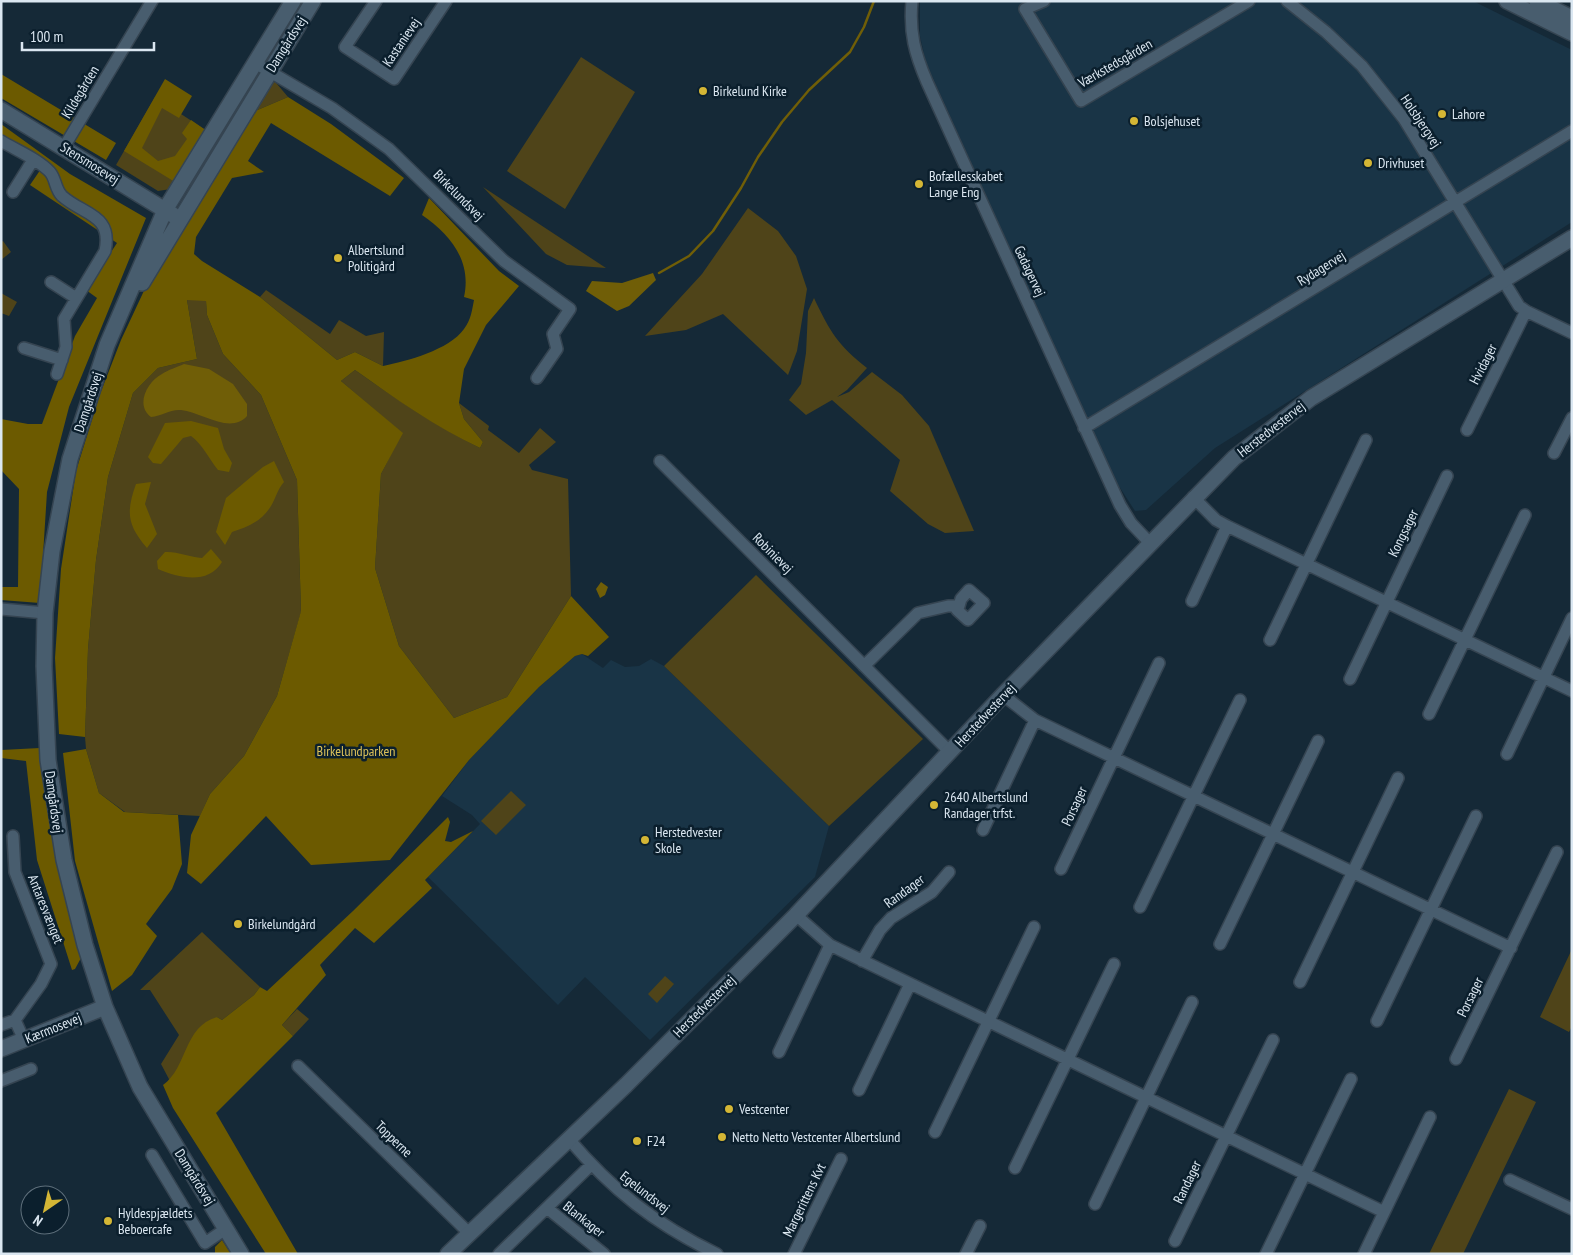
<svg xmlns="http://www.w3.org/2000/svg" width="1573" height="1255" viewBox="0 0 1573 1255" font-family="'PT Sans Narrow',sans-serif">
	<rect width="100%" height="100%" fill="#152937"/>
	<path fill="#193446" d="M920,1h553l99,49v172l-357,226 -69,62 -11,1 -20,-31 -189,-417 -6,-27z
		M582,654l21,14 8,-8 14,7 14,-1 12,-7 13,7 165,160 -14,51 -165,163 -65,-63 -27,28 -130,-128 52,-53 -8,-9 -30,-19 27,-36 70,-73 36,-31z"/>
	<path fill="#4f4419" d="M581,57l54,35 -70,117 -58,-38z
		M272,78l16,19 -40,17z
		M155,97l52,34 -36,58 -13,2 -42,-26z
		M483,187l123,81 -39,-3 -21,-11z
		M748,208l30,23 18,25 11,33 -10,62 -9,24 -65,-61 -37,16 -41,6 57,-62z
		M3,241l8,11 -10,8v-18z
		M266,290l64,44 9,-14 27,16 18,-4 -1,34 -28,-14 -18,8 -77,-63z
		M1,293l16,9 -8,14 -8,-3z
		M814,298c16,34 24,47 53,70l-20,22 -10,7 12,-5 23,-20 30,23 27,31 45,105 -29,2 -17,-9 -38,-33 10,-31 -68,-60 -26,15 -17,-15 12,-16 5,-31 2,-42z
		M187,300h19l1,15 16,39 38,41 36,85 4,132 -24,84 -33,60 -34,38 -10,22 -75,-4 -26,-19 -13,-44 -1,-12 3,-88 8,-89 12,-83 25,-84 25,-25 39,-9z
		M355,370c41,29 80,56 125,78l3,-6 -19,-23 -5,-16 30,23 -1,4 31,23 21,-25 16,14 -27,23 3,5 36,9 3,117 -64,101 -53,21 -55,-72 -24,-78 6,-94 21,-41 -61,-52z
		M756,575l167,164 -94,87 -165,-160z
		M511,791l15,14 -30,30 -15,-14z
		M202,932l58,55 -6,8 -32,25 -5,-3 -47,64 -9,-17 18,-29 -29,-45h-10z
		M1572,949v77l-3,6 -29,-15z
		M665,976l9,8 -17,19 -9,-9z
		M297,1009l12,10 -16,17 -11,-11z
		M1509,1089l27,13 -73,152h-34z"/>
	<path fill="#6c5a00" d="M1,74l115,69 -10,17 -105,-62z
		M165,79l27,17 -13,22 -17,-10 -20,40 16,13 17,-5 12,-17 -5,-6 9,-13 16,11 -32,51 -51,-31z
		M288,97l43,27 73,54 -14,18 -119,-73 -23,38 16,11 -32,6 -36,59 -2,17 8,7 58,36 77,63 18,-8 28,14c24,-5 66,-16 81,-37 7,-9 8,-19 10,-29l-10,-3c8,-36 -14,-63 -42,-82l7,-17 70,73 20,15 -33,39 -22,44 -5,34 5,16 19,23 -3,6c-45,-21 -84,-49 -125,-78l-14,11 62,52 -22,41 -6,94 24,78 55,72 53,-21 64,-101 38,41 -21,19 -6,-2 -7,2 -36,31 -70,73 -79,100 -79,5 -45,-49 -65,68 -14,-11 4,-38 19,-41 34,-38 33,-60 24,-85 -4,-131 -36,-85 -38,-41 -16,-39 -1,-14 -19,-1 10,59 -39,9 -25,25 -25,84 -12,83 -8,89 -3,88 -26,-3 -4,-76 6,-89 15,-98 24,-77 21,-54 35,-75 92,-151z
		M1,124l69,50 76,44 -77,189 -22,85 -7,111 -39,-3v-13h17l1,-98 -18,-19v-51l27,5h14l33,-88 22,-38 -11,-8 31,-47 -87,-58 15,-22 -44,-28z
		M191,421l27,7 6,21 8,14 -3,9 -11,-2c-9,-11 -15,-25 -27,-34l-8,2 -22,26 -8,-1 -5,-6 17,-34z
		M274,461l10,21c-7,8 -8,16 -13,24 -9,15 -23,21 -39,26l-7,13 -9,-13 10,-34 37,-31z
		M151,482l-6,22 12,30 -10,14c-20,-23 -21,-36 -11,-64z
		M211,549l11,13c-14,23 -43,16 -64,7l-1,-8 8,-9c11,-1 25,5 37,6z
		M40,748l12,81 29,129 -6,11 -3,1 -35,-110 -11,-99 -25,-3v-8z
		M86,749l13,44 25,19 54,3 4,49 -10,25 -26,35 11,12 -25,39 -20,16 -37,-130 -12,-108z
		M448,817l2,5 -5,19 6,1 22,-11 -48,49 7,8 -58,55 -19,-15 -35,37 6,10 -44,50 11,11 -77,77 82,141h-32l-93,-146 -10,-23c25,-18 20,-58 54,-68l5,3 32,-25 6,-8 7,4 86,-80z
		M222,1240l9,14h-16v-7z"/>
	<path fill="#705e07" d="M653,273l3,7 -27,26 -12,5 -31,-20 6,-10 30,2z
		M184,364l25,5 24,15 14,20v12c-17,19 -45,-4 -66,-6 -11,-1 -19,6 -30,7 -16,-12 -4,-35 11,-43 6,-4 15,-7 22,-10z
		M601,582l7,5 -3,8 -5,3 -4,-9z"/>
	<g fill="none" stroke-linecap="round" stroke-linejoin="round">
		<path stroke="#705e07" stroke-width="2.5" d="M659,273l30,-17 24,-25 28,-43 17,-31 24,-35 27,-32 41,-38 14,-25 10,-26"/>
		<defs>
			<path id="street" d="M376,1l-31,46 49,32 52,-78
				M912,1c-3,32 3,53 15,81l193,423 11,18 18,19
				M1044,1l-19,8 56,92 168,-100
				M1287,1l39,31 36,34 42,53 115,187 7,5 46,22
				M255,63l77,45 57,41 115,112 66,48 -17,25 4,15 -20,29
				M1,141c15,9 37,18 49,31 6,7 5,17 12,24 21,19 51,18 43,55l-41,68 2,28 -9,27
				M64,147l88,-146
				M13,192l20,-32
				M51,282l25,16
				M24,348l38,12
				M1084,428l488,-297
				M1467,430l59,-119
				M1554,453l18,-35
				M660,461l290,291
				M1193,497l23,23 11,6 345,165
				M1192,601l35,-75
				M1,609l44,4
				M1270,640l96,-200
				M864,666l54,-53 30,-7h11l-2,4 11,10 16,-17 -15,-13 -8,9 -2,7
				M1350,679l97,-203
				M1003,695l32,25 476,228
				M1429,714l96,-199
				M1507,754l65,-136
				M983,830l52,-110
				M13,836l2,36 36,92 -10,20 -26,36 9,20
				M1061,869l98,-206
				M1140,907l100,-207
				M796,915l34,30 554,267
				M1220,944l98,-203
				M862,961l18,-31 11,-12 41,-26 17,-20
				M1300,982l98,-204
				M1377,1021l99,-205
				M1,1025l14,-5
				M779,1052l51,-107
				M1456,1059l101,-207
				M298,1066l171,167
				M1,1081l30,-12
				M859,1090l51,-106
				M935,1132l99,-205
				M568,1138c44,52 87,86 149,116
				M152,1155l53,88 22,-15
				M1015,1168l99,-204
				M1510,1180l62,29
				M1095,1204l97,-202
				M547,1208l57,46
				M1175,1241l98,-201
				M499,1254l92,-89
				M794,1254l47,-95
				M966,1254l14,-28
				M1266,1254l85,-175
				M1364,1254l66,-137"/>
			<path id="secondary" d="M1507,1l65,32
				M1537,1l35,17
				M1,110l172,105
				M142,283l171,-282
				M1,1049l104,-42
				M241,1254l-101,-167 -35,-80 -20,-62 -21,-85 -16,-100 -4,-94 1,-53 7,-62 18,-92 37,-114 58,-135 128,-209
				M448,1254l178,-169 170,-170 207,-220 231,-237 77,-60 261,-160"/>
		</defs>
		<use href="#street" stroke="#354451" stroke-width="14"/>
		<use href="#secondary" stroke="#354451" stroke-width="18"/>
		<use href="#street" stroke="#485d6e" stroke-width="11"/>
		<use href="#secondary" stroke="#485d6e" stroke-width="15"/>
	</g>
	<g fill="#d4b635" stroke="#0b1f2d" stroke-width="2">
		<circle cx="703" cy="91" r="5"/>
		<circle cx="1442" cy="114" r="5"/>
		<circle cx="1134" cy="121" r="5"/>
		<circle cx="1368" cy="163" r="5"/>
		<circle cx="919" cy="184" r="5"/>
		<circle cx="338" cy="258" r="5"/>
		<circle cx="934" cy="805" r="5"/>
		<circle cx="645" cy="840" r="5"/>
		<circle cx="238" cy="924" r="5"/>
		<circle cx="729" cy="1109" r="5"/>
		<circle cx="722" cy="1137" r="5"/>
		<circle cx="637" cy="1141" r="5"/>
		<circle cx="108" cy="1221" r="5"/>
	</g>
	<g text-anchor="middle" dominant-baseline="central" stroke-width="5" stroke-linejoin="round" paint-order="stroke">
		<g font-size="14" fill="#dbe7f1" stroke="#0b1f2d">
			<text transform="translate(401 42) rotate(-56)">Kastanievej</text>
			<text transform="translate(286 44) rotate(-58)">Damgårdsvej</text>
			<text transform="translate(1115 63) rotate(-30)">Værkstedsgården</text>
			<text transform="translate(80 92) rotate(-59)">Kildegården</text>
			<text transform="translate(1421 121) rotate(56)">Holsbjergvej</text>
			<text transform="translate(90 163) rotate(32)">Stensmosevej</text>
			<text transform="translate(459 195) rotate(45)">Birkelundsvej</text>
			<text transform="translate(1321 268) rotate(-32)">Rydagervej</text>
			<text transform="translate(1030 271) rotate(65)">Gadagervej</text>
			<text transform="translate(1483 364) rotate(-63)">Hvidager</text>
			<text transform="translate(88 402) rotate(-72)">Damgårdsvej</text>
			<text transform="translate(1271 429) rotate(-38)">Herstedvestervej</text>
			<text transform="translate(1403 533) rotate(-64)">Kongsager</text>
			<text transform="translate(773 553) rotate(45)">Robinievej</text>
			<text transform="translate(985 715) rotate(-47)">Herstedvestervej</text>
			<text transform="translate(54 802) rotate(82)">Damgårdsvej</text>
			<text transform="translate(1074 806) rotate(-65)">Porsager</text>
			<text transform="translate(904 891) rotate(-36)">Randager</text>
			<text transform="translate(46 909) rotate(68)">Antaresvænget</text>
			<text transform="translate(1470 997) rotate(-64)">Porsager</text>
			<text transform="translate(704 1006) rotate(-45)">Herstedvestervej</text>
			<text transform="translate(53 1028) rotate(-22)">Kærmosevej</text>
			<text transform="translate(394 1139) rotate(44)">Topperne</text>
			<text transform="translate(195 1177) rotate(58)">Damgårdsvej</text>
			<text transform="translate(1187 1182) rotate(-64)">Randager</text>
			<text transform="translate(645 1192) rotate(38)">Egelundsvej</text>
			<text transform="translate(804 1200) rotate(-64)">Margerittens Kvt</text>
			<text transform="translate(584 1219) rotate(38)">Blankager</text>
		</g>
		<g font-size="14" fill="#dbe7f1" stroke="#0b1f2d" text-anchor="start">
			<text x="713" y="91">Birkelund Kirke</text>
			<text x="1452" y="114">Lahore</text>
			<text x="1144" y="121">Bolsjehuset</text>
			<text x="1378" y="163">Drivhuset</text>
			<text x="929" y="176">Bofællesskabet<tspan x="929" dy="16">Lange Eng</tspan></text>
			<text x="348" y="250">Albertslund<tspan x="348" dy="16">Politigård</tspan></text>
			<text x="944" y="797">2640 Albertslund<tspan x="944" dy="16">Randager trfst.</tspan></text>
			<text x="655" y="832">Herstedvester<tspan x="655" dy="16">Skole</tspan></text>
			<text x="248" y="924">Birkelundgård</text>
			<text x="739" y="1109">Vestcenter</text>
			<text x="732" y="1137">Netto Netto Vestcenter Albertslund</text>
			<text x="647" y="1141">F24</text>
			<text x="118" y="1213">Hyldespjældets<tspan x="118" dy="16">Beboercafe</tspan></text>
		</g>
		<g font-size="14" fill="#ddc25a" stroke="#0b1f2d">
			<text x="356" y="751">Birkelundparken</text>
		</g>
	</g>
	<rect width="1573" height="1255" fill="none" stroke="#dbe7f1" stroke-width="5"/>
	<g transform="translate(45 1210) rotate(214)"><circle r="24" fill="#0b1f2d" stroke="#5e6f7b"/>
	<path d="M0-4L9 19L0 12L-9 19Z" fill="#d4b635"/>
	<text y="-8" font-size="14" font-weight="bold" text-anchor="middle" fill="#dbe7f1">N</text>
	</g>
	<path d="M22 42v8h132v-8" fill="none" stroke="#dbe7f1" stroke-width="2.5"/>
	<text x="30" y="42" font-size="15" fill="#dbe7f1" stroke="#0b1f2d" stroke-width="4" paint-order="stroke">100 m</text>
</svg>
